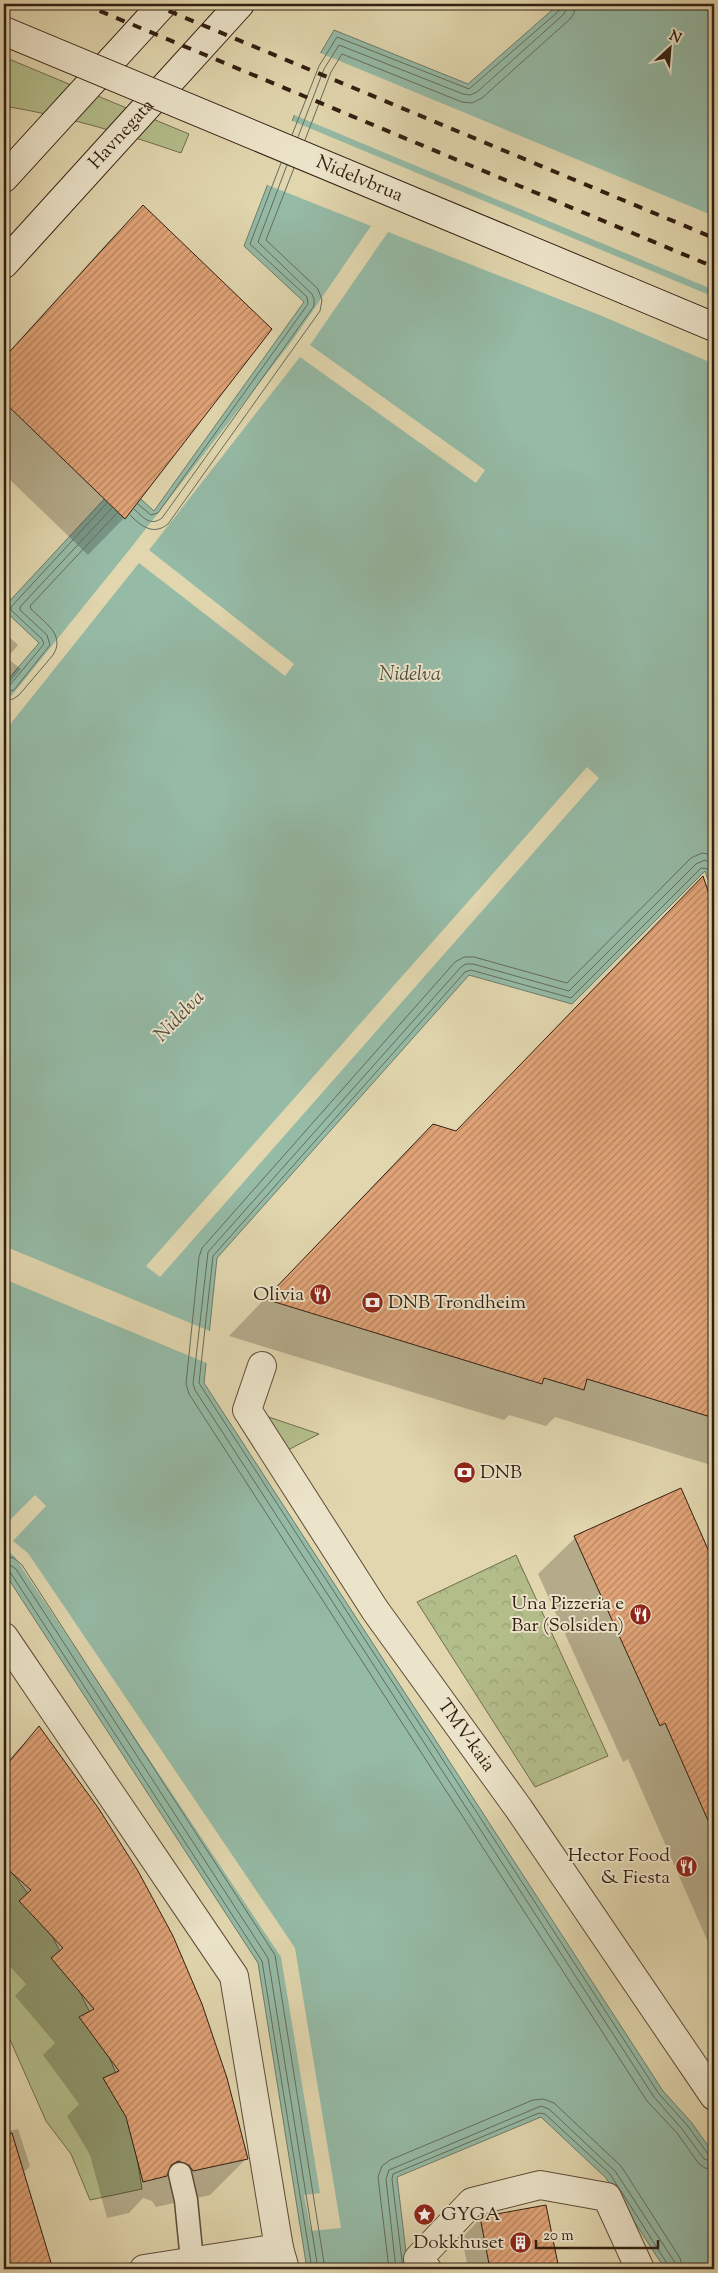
<svg xmlns="http://www.w3.org/2000/svg" width="718" height="2273" viewBox="0 0 718 2273" font-family="'Sorts Mill Goudy',serif">
	<defs>
		<pattern id="park-crowns" width="20" height="18" patternUnits="userSpaceOnUse" patternTransform="scale(1.25)"><rect width="20" height="18" fill="#b3bd8a"/><path d="M2 6a3 3 0 1 1 6 0M12 15a3 3 0 1 1 6 0" fill="none" stroke="#9aa276"/></pattern>
		<pattern id="building-hatch" width="6" height="6" patternUnits="userSpaceOnUse" patternTransform="scale(1.25)"><rect width="6" height="6" fill="#e0a377"/><path d="M-1 1l2-2M0 6l6-6M5 7l2-2" fill="none" stroke="#b68460"/></pattern>
	</defs>
	<rect width="100%" height="100%" fill="#e1d6ae"/>
	<filter id="stains"><feTurbulence type="fractalNoise" baseFrequency=".004" numOctaves="4"/><feColorMatrix values="0 0 0 0 .2 0 0 0 0 .09 0 0 0 0 .02 0 0 0 .5 -.17"/></filter>
	<radialGradient id="worn" r=".72"><stop offset=".6" stop-color="#630" stop-opacity="0"/><stop offset="1" stop-color="#630" stop-opacity=".3"/></radialGradient>
	<path fill="#b3bd8a" stroke="#726e4e" d="M4,57l185,77 -8,19c-58,-20 -116,-37 -177,-47z
		M260,1414l59,20 -35,18z
		M4,1862l34,45 56,114 34,81 14,87 -52,11 -19,-46 -25,-33 -42,-95z"/>
	<path fill="url(#park-crowns)" stroke="#726e4e" d="M516,1555l92,201 -73,31 -118,-185z"/>
	<path fill="#95baa6" stroke="#6d7c6a" d="M559,4h155v893l-9,-26 -133,133 -103,-29 -252,283 -13,125 459,708 28,31 23,32v115h-49l-59,-91 -65,-61 -144,60 11,92h-101l-49,-306 -254,-391v-888l35,-41 -35,-33v-3l117,-126 33,30 150,-209 -60,-56 70,-182 20,-34 134,54z"/>
	<path fill="#e1d6ae" d="M318,52l396,164v74l-422,-176 20,-51z
		M290,120l424,177v67l-112,-48 -214,-84 -78,113 175,125 -9,13 -176,-126 -151,193 145,114 -9,12 -146,-113 -135,169v-27l126,-156 162,-208 79,-115 -106,-42z
		M587,767l12,11 -439,499 -14,-11z
		M4,1246l208,86 -3,32 -205,-85z
		M35,1495l11,11 -33,35 15,12 267,395 46,280 -30,3 -7,-36 16,-2 -39,-236 -267,-401 -10,-8v-22z"/>
	<path fill="#0003" d="M143,207l-19,311 -36,37 -84,-81v-117l103,-114z
		M4,632l14,13 -11,13 14,11 -17,21z
		M702,878l12,35v553l-159,-49 -9,9 -37,-11 -5,5 -275,-84 167,-173 60,-31z
		M680,1490l34,76v390l-86,-197 -5,3 -85,-188 37,-36z
		M39,1728l208,430 -37,37 -54,12 -4,-6 -9,-3 -14,15 -22,5 -17,-63 -23,-39 12,-12 -36,-49 12,-12 -40,-47 11,-12 -22,-24v-196z
		M4,2119l5,12 9,-2 12,37 -7,7 28,93 -4,3h-43z
		M545,2207l13,62h-90l-6,-31 19,-20z"/>
	<g fill="none" stroke-linecap="round" stroke-linejoin="round">
		<path stroke="#646c5c" stroke-width="1" d="M292,135l27,-69 18,-29 132,52 91,-79 2,-6
			M298,137l26,-68 15,-24 124,49 7,1 7,-3 87,-78 4,-10
			M305,140l26,-68 11,-18 120,48 10,1 10,-5 88,-79 4,-6 2,-9
			M138,504l13,11 7,-2 150,-209 -1,-7 -57,-53 31,-81
			M134,509c9,8 16,18 28,9l152,-212v-7l-2,-5 -54,-52 29,-77
			M130,515c11,11 23,21 38,9l152,-213 2,-11 -4,-11 -52,-49 28,-72
			M4,687l6,-2 34,-41 -2,-5 -31,-29v-3l96,-104
			M4,693l10,-3 36,-45 -3,-10 -27,-25v-3l92,-99
			M4,701l9,-2 6,-4 34,-40c13,-20 -9,-33 -22,-46l-1,-3 87,-93
			M714,855l-12,-2 -11,5 -124,125 -93,-26h-10l-9,5 -253,286 -3,9 -13,127 3,10 458,707 30,32 22,31 6,4 9,2
			M714,865l-9,-5 -9,4 -127,127 -96,-27h-7l-5,3 -253,285 -15,132 2,6 459,707 28,32 22,30 10,3
			M714,881l-5,-12 -8,-1 -130,130 -100,-28 -6,2 -252,284 -14,127 460,711 28,31 21,29 6,2
			M4,1556l10,2 8,7 253,390 50,314
			M4,1563l6,2 6,4 252,389 50,311
			M4,1570l6,2 252,389 50,308
			M621,2191l47,74 1,4
			M389,2269l-11,-92 4,-11 8,-6 143,-60 10,-1 11,4 67,63 59,92 3,11
			M396,2269l-10,-90 3,-9 152,-64 8,3 66,62 59,90 1,8
			M403,2269l-11,-90 1,-5 146,-61 6,1 65,60 10,16"/>
	</g>
	<path fill="url(#building-hatch)" stroke="#321e11" d="M143,205l129,124 -147,190 -121,-117v-44z
		M703,876l11,33v509l-127,-39 -3,11 -40,-12 -2,6 -277,-85 168,-175 23,7z
		M681,1488l33,75v271l-49,-111 -5,3 -86,-190z
		M39,1726l60,83 39,62 35,65 29,68 25,74 21,81 -55,12 -4,-6 -11,-4 -7,4 -4,11 -24,6 -17,-65 -23,-39 16,-7 -40,-54 15,-8 -43,-51 12,-10 -44,-47 12,-11 -27,-24v-98z
		M12,2133l40,133 -21,3h-23l-4,-26v-109z
		M546,2205l13,64h-69l-10,-52z"/>
	<g fill="none" stroke-linecap="round" stroke-linejoin="round">
		<defs>
			<path id="service" d="M180,2174l6,26 6,61"/>
			<g id="pedestrian">
				<path id="s1" d="M262,1366l-15,44 128,200 144,199 195,287"/>
				<path d="M4,1637l230,339 45,272 6,21"/>
				<path d="M427,2269l-9,-10 54,-57 68,-17 67,12 33,72"/>
			</g>
			<path id="minor" d="M144,2269l135,-21"/>
			<g id="secondary">
				<path d="M4,178l159,-174"/>
				<path id="s2" d="M4,264l236,-260"/>
				<path d="M628,291l86,36"/>
			</g>
		</defs>
		<use href="#service" stroke="#5e4c38" stroke-width="25"/>
		<use href="#pedestrian" stroke="#5e4c38" stroke-width="30"/>
		<use href="#minor" stroke="#5e4c38" stroke-width="30"/>
		<use href="#secondary" stroke="#321e11" stroke-width="30"/>
		<use href="#service" stroke="#ece4ca" stroke-width="22"/>
		<use href="#pedestrian" stroke="#ece4ca" stroke-width="28"/>
		<use href="#minor" stroke="#ece4ca" stroke-width="28"/>
		<use href="#secondary" stroke="#ece4ca" stroke-width="28"/>
		<path stroke="#321e11" stroke-width="4" stroke-dasharray="9 9" stroke-linecap="butt" d="M83,4l631,263
			M152,4l562,234"/>
		<defs>
			<g id="secondary-bridge">
				<path id="s3" d="M4,31l624,260"/>
			</g>
		</defs>
		<use href="#secondary-bridge" stroke="#321e11" stroke-width="30" stroke-linecap="butt"/>
		<use href="#secondary-bridge" stroke="#ece4ca" stroke-width="28"/>
	</g>
	<defs>
		<symbol id="restaurant-disc" viewBox="-11 -11 22 22"><circle r="9.5" fill="#8f2418" stroke="#ece4ca"/><path d="M-5-6h1v4h1v-4h1v4h1v-4h1v5L-1.5 .5V6h-2V.5L-5-1ZM5-6V6H3V1.5H1.5Q1.5-4 5-6Z" fill="#fff"/></symbol>
		<symbol id="bank-disc" viewBox="-11 -11 22 22"><circle r="9.5" fill="#8f2418" stroke="#ece4ca"/><path d="M-6-4H6V4H-6ZM0-2.3a2.3 2.3 0 1 0 0 4.6a2.3 2.3 0 1 0 0-4.6Z" fill="#fff"/></symbol>
		<symbol id="sight-disc" viewBox="-11 -11 22 22"><circle r="9.5" fill="#8f2418" stroke="#ece4ca"/><path d="M0-6L1.8-2.2L6-1.7L2.9 1.2L3.7 5.4L0 3.3L-3.7 5.4L-2.9 1.2L-6-1.7L-1.8-2.2Z" fill="#fff"/></symbol>
		<symbol id="building-disc" viewBox="-11 -11 22 22"><circle r="9.5" fill="#8f2418" stroke="#ece4ca"/><path d="M-4-6H4V6H1V3H-1V6H-4ZM-2.5-4.3h1.7v1.8h-1.7ZM.8-4.3h1.7v1.8H.8ZM-2.5-1h1.7V.8h-1.7ZM.8-1h1.7V.8H.8Z" fill="#fff"/></symbol>
	</defs>
	<g fill-rule="evenodd">
		<use href="#restaurant-disc" x="308" y="1282" width="25" height="25"/>
		<use href="#bank-disc" x="360" y="1290" width="25" height="25"/>
		<use href="#bank-disc" x="452" y="1460" width="25" height="25"/>
		<use href="#restaurant-disc" x="628" y="1602" width="25" height="25"/>
		<use href="#restaurant-disc" x="674" y="1854" width="25" height="25"/>
		<use href="#sight-disc" x="412" y="2202" width="25" height="25"/>
		<use href="#building-disc" x="508" y="2230" width="25" height="25"/>
	</g>
	<g text-anchor="middle" dominant-baseline="central" stroke-width="4" stroke-linejoin="round" paint-order="stroke">
		<g font-size="19" fill="#321e11" stroke="#ece4ca">
			<text stroke="none"><textPath href="#s2" startOffset="175">Havnegata</textPath></text>
			<text stroke="none"><textPath href="#s3" startOffset="385">Nidelvbrua</textPath></text>
			<text stroke="none"><textPath href="#s1" startOffset="439">TMV-kaia</textPath></text>
		</g>
		<g font-size="19" fill="#321e11" stroke="#ece4ca" text-anchor="end">
			<text x="304" y="1295">Olivia</text>
			<text x="388" y="1303" text-anchor="start">DNB Trondheim</text>
			<text x="480" y="1473" text-anchor="start">DNB</text>
			<text x="624" y="1604">Una Pizzeria e<tspan x="624" dy="22">Bar (Solsiden)</tspan></text>
			<text x="670" y="1856">Hector Food<tspan x="670" dy="22">&amp; Fiesta</tspan></text>
			<text x="441" y="2215" text-anchor="start">GYGA</text>
			<text x="504" y="2243">Dokkhuset</text>
		</g>
		<g font-size="20" font-style="italic" fill="#504d3e" stroke="#ece4ca">
			<text x="410" y="675">Nidelva</text>
			<text transform="translate(180 1017) rotate(-46)">Nidelva</text>
		</g>
	</g>
	<rect width="718" height="2273" fill="none" stroke="#e1d6ae" stroke-width="20"/>
	<rect x="5" y="5" width="708" height="2263" fill="none" stroke="#321e11" stroke-width="2.5"/>
	<rect x="10" y="10" width="698" height="2253" fill="none" stroke="#321e11"/>
	<g transform="translate(670 48) rotate(26)" stroke="#ece4ca" stroke-width="4" paint-order="stroke">
	<path d="M0-4L9 19L0 12L-9 19Z" fill="#321e11"/>
	<text y="-8" font-size="14" font-weight="bold" text-anchor="middle" fill="#321e11">N</text>
	</g>
	<path d="M536 2240v8h122v-8" fill="none" stroke="#321e11" stroke-width="2.5"/>
	<text x="543" y="2240" font-size="15" fill="#321e11" stroke="#ece4ca" stroke-width="4" paint-order="stroke">20 m</text>
	<rect width="100%" height="100%" filter="url(#stains)"/>
	<rect width="100%" height="100%" fill="url(#worn)"/>
</svg>
